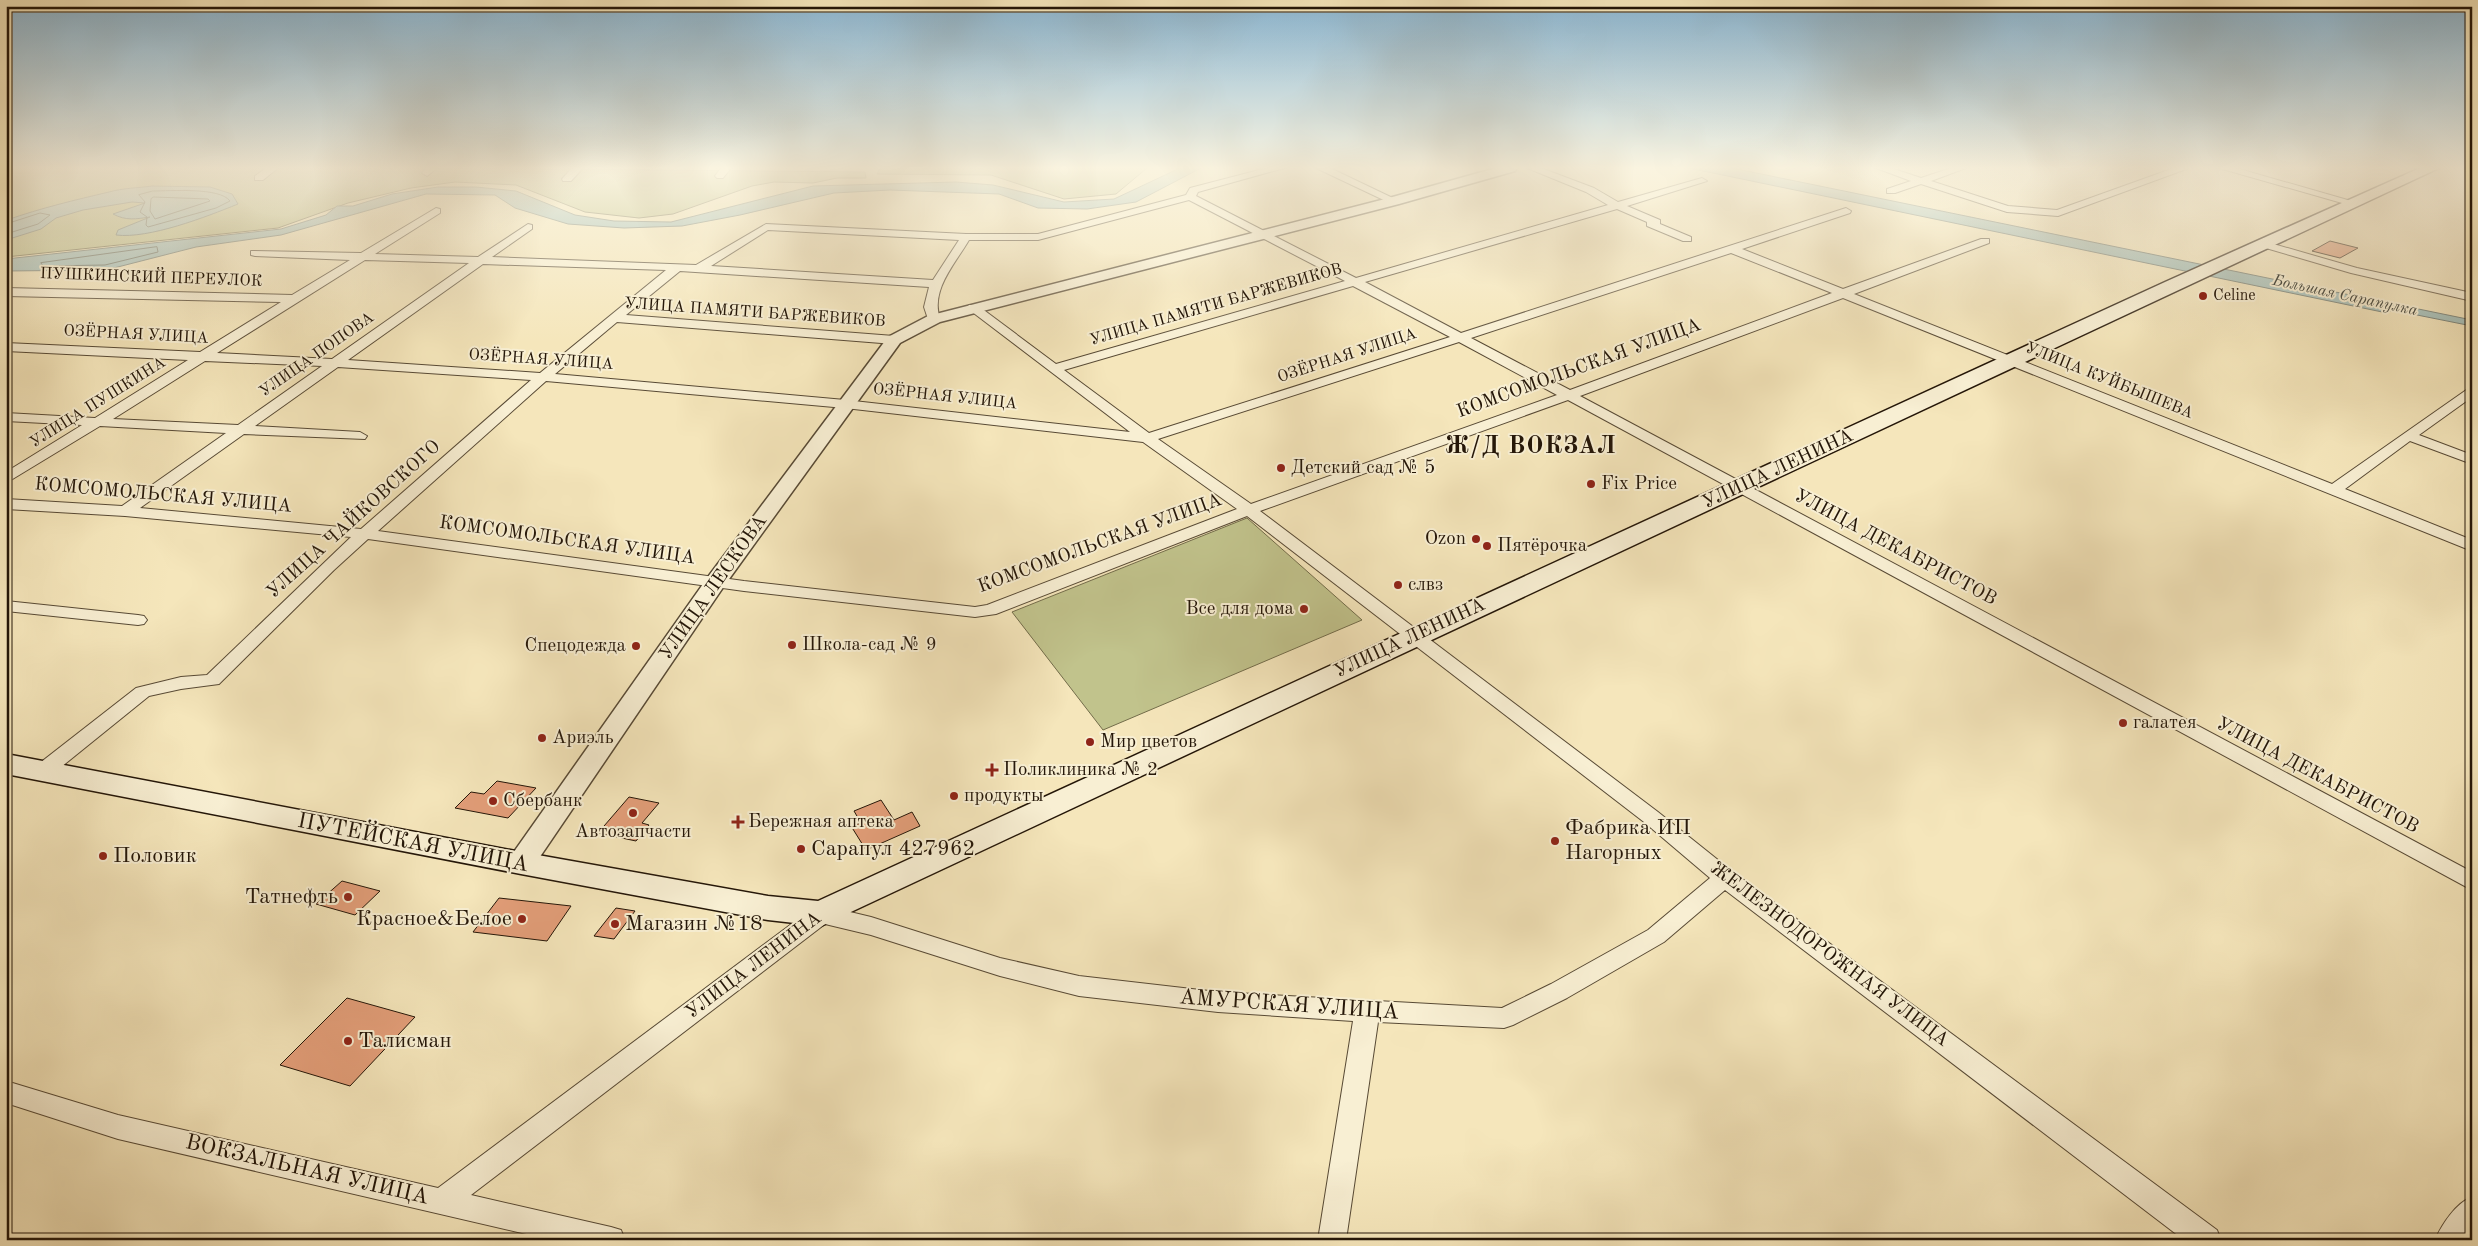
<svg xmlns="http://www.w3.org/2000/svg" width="2478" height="1246" viewBox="0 0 2478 1246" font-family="'Old Standard TT',serif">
	<rect width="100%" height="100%" fill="#f5e6bb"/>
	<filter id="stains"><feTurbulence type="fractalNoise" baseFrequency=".004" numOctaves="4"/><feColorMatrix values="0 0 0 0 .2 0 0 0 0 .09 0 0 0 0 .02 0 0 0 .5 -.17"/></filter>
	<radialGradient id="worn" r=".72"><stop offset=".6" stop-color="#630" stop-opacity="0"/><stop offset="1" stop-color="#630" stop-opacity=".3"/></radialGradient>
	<path fill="#c1c38c" stroke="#726c4a" d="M6,168h442l417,4 1,6h-29l-24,5 -39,-1 -22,4 -79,28 -34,4 -54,-6 -69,-27 -61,-3 -44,6 -63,15 -70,25 -272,29z
		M880,168h267l-31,26 -52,5 -73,-24 -114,-1z
		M1247,518l115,102 -259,110 -91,-118z"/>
	<path fill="#9fbdb9" stroke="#6e7a72" d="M1180,168h21l-65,34 -49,7 -49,-1 -39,-14 -109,-4 -56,3 -94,22 -58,11 -58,2 -56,-4 -53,-16 -20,-13 -69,-1 -145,41 -85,12 -90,23 -100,1v-12l275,-30 45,-14 11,-9h16l39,-12 46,-7h38l40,4 59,24 39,6 57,1 142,-36 143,-4 37,3 71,17 50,-3z
		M1689,168h43l740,152v6l-80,-16 -5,3z
		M152,186l58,1 22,7 6,10c-32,13 -89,35 -122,31l2,-5 32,-13c-14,2 -24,4 -37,-3l32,-11 -13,-1 -49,8 -27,8 -15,11 -35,11 1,-20c34,-12 68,-20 102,-28 14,-4 29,-4 43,-6z"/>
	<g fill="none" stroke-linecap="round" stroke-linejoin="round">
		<path stroke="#626a60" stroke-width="1" d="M153,191c17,0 67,-4 77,10l-14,7 -68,19 -2,-2 1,-8 -7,-5 5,-10 -6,-7z
			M154,197l54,2 2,2 -55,18 -5,-8 1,-12z
			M6,224l34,-11 10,2 -12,9 -32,10
			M157,247l1,5 -53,13 -62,1 -2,-3z"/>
	</g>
	<path fill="#e49f7a" stroke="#241608" d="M2330,241l28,7 -18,10 -28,-7z
		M497,781l39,7 -28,30 -53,-10 16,-16 13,2z
		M629,797l30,6 -17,20 7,2 -13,16 -38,-8z
		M881,800l13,20 18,-8 8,14 -54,24 -15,-24 10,-3 -7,-12z
		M342,881l38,10 -25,24 -39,-11z
		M499,898l72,8 -24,35 -74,-9z
		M616,908l19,3 -21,28 -20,-3z
		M347,998l68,19 -65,69 -70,-21z"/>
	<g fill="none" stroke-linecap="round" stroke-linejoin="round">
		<defs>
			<path id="minor" d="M266,168h12l-15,12h-8v-4z
				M426,168h11l-10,8 -5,-3z
				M572,168h11l-12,13h-8l-1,-2z
				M721,168h10l-8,10h-6l-2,-2z
				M1267,168h17l-86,24 -2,4 160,82 252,-73 -22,-13 -59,-24h14l53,20 24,14 84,-24 5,3 -80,25 33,14v4l31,13v4h-8l-36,-15v-4l-30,-13 -252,73 96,51 385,-125 5,3 -1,2 -108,36 101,40 138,-50h8v4l-135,51 478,190 140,-98v11l-53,38 53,20v9l-62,-23 -65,48 127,51v11l-629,-253 -263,98 892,476v18l-904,-490 -308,111 398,301 75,60 484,358 4,10h-37l-459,-350 -61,52 -97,56 -54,27 -9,3 -126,-6 -32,218h-28l35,-219 -135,-9 -139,-16 -79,-20 -129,-41 -46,-11 -354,271 140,32 10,3 4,10h-73l-434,-101 -112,-36v-22l112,34 320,73 375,-280 8,-3 50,12 129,41 79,18 139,16 284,16 49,-24 97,-54 62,-52 -66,-56 -397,-306 -251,98 -21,3 -231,-26 -376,-52 -34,31 -115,114 -38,5 -32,7 -99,80 -7,2 -7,-2 -3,-5 3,-5 100,-78 45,-11 26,-2 144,-138 -226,-21 -119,-7v-10l116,7 104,-73 -126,-7 -94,57v-11l76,-47 -76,-4v-8l89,5 93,-58 -182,-9v-8l194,9 81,-50 -275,-6v-8l286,7 58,-35 -95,-4 -4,-1v-4l110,2 75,-45 4,1v4l-65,41 103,3 50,-33 4,1v4l-40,28 204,8 70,-41 200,10h72l148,-39 4,-7zM1189,200l156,81 -289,83 -79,-59h-8l-2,3 163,124 -285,-32 -290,-26 62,-52 277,22 6,-4 -6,-4 -268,-21 54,-44 249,16 -5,20 4,12 6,4 6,-4c-10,-29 15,-55 29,-79h69zM768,230l191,10 -26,40 -222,-14zM1731,253l101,40 -262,97 -99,-52zM365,260l104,3 -137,96 -115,-6zM483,264l183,6 -126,103 -192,-13zM1353,286l97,51 -301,96 -85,-63zM1459,342l98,53 -306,109 -93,-65zM205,361l117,5 -84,59 -125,-6zM338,367l193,13 -170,149 -221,-21 104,-74 121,5 2,-3 -7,-4 -105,-6zM546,381l299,27 298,34 94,67 -250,96 -12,2 -231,-26 -366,-50z
				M1316,168h14l69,33 -1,2h-8z
				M1876,168h15l30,10 30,-10h15l-35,13 77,25 49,4 117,-42h15l-131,48 -51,-4 -86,-28 -26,9h-8v-4l24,-8z
				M2219,168h17l122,35 -5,3 -4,-1z
				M2263,241l94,27 115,25v8l-121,-28 -92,-27v-4z
				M6,601l132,14 6,1 3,4 -3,4 -6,1 -132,-14z
				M2472,1197v35l-6,8h-31c7,-16 21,-37 37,-43z"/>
			<path id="tertiary" d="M1496,168h21l-2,3 -116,33 -459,118 -40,21 -176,243 -193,284 -10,3 -10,-3 -4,-7 4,-7 197,-279 180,-240 40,-21 461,-118z"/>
			<path id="secondary" d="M2420,168h19l-1618,758 -53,-6 -247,-46 -515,-100v-20l515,98 247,44 50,5 1347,-619z"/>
		</defs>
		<use href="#minor" stroke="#584a35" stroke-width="2"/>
		<use href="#tertiary" stroke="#584a35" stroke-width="3"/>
		<use href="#secondary" stroke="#241608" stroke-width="3"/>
		<use href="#minor" fill="#f8efd3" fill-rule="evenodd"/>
		<use href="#tertiary" fill="#f8efd3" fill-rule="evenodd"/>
		<use href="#secondary" fill="#f8efd3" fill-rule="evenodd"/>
	</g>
	<linearGradient id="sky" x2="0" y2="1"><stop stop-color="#8bb8d5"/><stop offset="0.49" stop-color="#faf4e0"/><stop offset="1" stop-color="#faf4e0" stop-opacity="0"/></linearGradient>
	<rect width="2478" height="343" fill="url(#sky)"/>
	<g fill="#8f2418" stroke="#f8efd3" stroke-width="2">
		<circle cx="2203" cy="296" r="5"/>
		<circle cx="1281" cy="468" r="5"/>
		<circle cx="1591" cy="484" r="5"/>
		<circle cx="1476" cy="539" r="5"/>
		<circle cx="1487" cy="546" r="5"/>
		<circle cx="1398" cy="585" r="5"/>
		<circle cx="1304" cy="609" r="5"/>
		<circle cx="792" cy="645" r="5"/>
		<circle cx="636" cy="646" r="5"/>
		<circle cx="2123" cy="723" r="5"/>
		<circle cx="542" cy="738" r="5"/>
		<circle cx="1090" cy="742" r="5"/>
		<path d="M989.5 762.5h5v5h5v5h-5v5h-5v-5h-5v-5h5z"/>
		<circle cx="954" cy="796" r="5"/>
		<circle cx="493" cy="801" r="5"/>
		<circle cx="633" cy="813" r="5"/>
		<path d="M735.5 814.5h5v5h5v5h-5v5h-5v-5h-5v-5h5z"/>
		<circle cx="1555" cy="841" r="5"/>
		<circle cx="801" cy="849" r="5"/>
		<circle cx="103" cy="856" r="5"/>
		<circle cx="348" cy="897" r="5"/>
		<circle cx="522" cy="919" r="5"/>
		<circle cx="615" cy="924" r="5"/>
		<circle cx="348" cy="1041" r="5"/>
	</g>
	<g text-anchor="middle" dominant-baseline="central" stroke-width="4" stroke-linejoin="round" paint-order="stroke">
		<g font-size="16" fill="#241608" stroke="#f8efd3">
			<text transform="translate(151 278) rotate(2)">ПУШКИНСКИЙ ПЕРЕУЛОК</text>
			<text transform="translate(1216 305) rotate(-16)">УЛИЦА ПАМЯТИ БАРЖЕВИКОВ</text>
			<text transform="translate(755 313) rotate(4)">УЛИЦА ПАМЯТИ БАРЖЕВИКОВ</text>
			<text transform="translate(136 335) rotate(3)">ОЗЁРНАЯ УЛИЦА</text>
			<text transform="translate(317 355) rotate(-35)">УЛИЦА ПОПОВА</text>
			<text transform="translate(1347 356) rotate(-18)">ОЗЁРНАЯ УЛИЦА</text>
			<text transform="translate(541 360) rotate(4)">ОЗЁРНАЯ УЛИЦА</text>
			<text transform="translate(2109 381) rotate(22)">УЛИЦА КУЙБЫШЕВА</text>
			<text transform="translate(945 397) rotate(6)">ОЗЁРНАЯ УЛИЦА</text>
			<text transform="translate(98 403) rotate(-32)">УЛИЦА ПУШКИНА</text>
		</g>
		<g font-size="16" fill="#241608" stroke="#f8efd3" text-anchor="start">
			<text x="2213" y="296">Celine</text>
		</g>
		<g font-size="16" font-style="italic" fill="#4f5046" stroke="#f8efd3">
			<text transform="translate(2345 296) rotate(12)">Большая Сарапулка</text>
		</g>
		<g font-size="19" fill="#241608" stroke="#f8efd3">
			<text transform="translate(1579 369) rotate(-20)">КОМСОМОЛЬСКАЯ УЛИЦА</text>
			<text transform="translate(1778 470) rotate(-25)">УЛИЦА ЛЕНИНА</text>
			<text transform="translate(163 496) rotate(5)">КОМСОМОЛЬСКАЯ УЛИЦА</text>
			<text transform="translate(354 520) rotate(-42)">УЛИЦА ЧАЙКОВСКОГО</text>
			<text transform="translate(567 541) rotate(8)">КОМСОМОЛЬСКАЯ УЛИЦА</text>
			<text transform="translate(1100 544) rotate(-20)">КОМСОМОЛЬСКАЯ УЛИЦА</text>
			<text transform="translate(1895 548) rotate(28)">УЛИЦА ДЕКАБРИСТОВ</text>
			<text transform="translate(714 588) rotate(-55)">УЛИЦА ЛЕСКОВА</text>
			<text transform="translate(1410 639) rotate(-25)">УЛИЦА ЛЕНИНА</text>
			<text transform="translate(2317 776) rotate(28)">УЛИЦА ДЕКАБРИСТОВ</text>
			<text transform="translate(1829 955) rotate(37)">ЖЕЛЕЗНОДОРОЖНАЯ УЛИЦА</text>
			<text transform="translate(754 966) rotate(-37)">УЛИЦА ЛЕНИНА</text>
		</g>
		<g font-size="19" fill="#241608" stroke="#f8efd3" text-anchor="start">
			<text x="1291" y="468">Детский сад № 5</text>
			<text x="1601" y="484">Fix Price</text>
			<text x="1466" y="539" text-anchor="end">Ozon</text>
			<text x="1497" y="546">Пятёрочка</text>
			<text x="1408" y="585">слвз</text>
			<text x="1294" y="609" text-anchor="end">Все для дома</text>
			<text x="802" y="645">Школа-сад № 9</text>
			<text x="626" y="646" text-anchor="end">Спецодежда</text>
			<text x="2133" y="723">галатея</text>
			<text x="552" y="738">Ариэль</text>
			<text x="1100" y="742">Мир цветов</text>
			<text x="1003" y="770">Поликлиника № 2</text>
			<text x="964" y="796">продукты</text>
			<text x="503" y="801">Сбербанк</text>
			<text x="748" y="822">Бережная аптека</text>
			<text x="633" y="832" text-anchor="middle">Автозапчасти</text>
		</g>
		<g font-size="22" fill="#241608" stroke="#f8efd3" text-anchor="start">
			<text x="1565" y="828">Фабрика ИП<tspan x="1565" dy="25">Нагорных</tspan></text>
			<text x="811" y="849">Сарапул 427962</text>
			<text x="113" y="856">Половик</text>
			<text x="338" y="897" text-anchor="end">Татнефть</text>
			<text x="512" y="919" text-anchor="end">Красное&amp;Белое</text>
			<text x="625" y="924">Магазин №18</text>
			<text x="358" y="1041">Талисман</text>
		</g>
		<g font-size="22" fill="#241608" stroke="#f8efd3">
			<text transform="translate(413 843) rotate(11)">ПУТЕЙСКАЯ УЛИЦА</text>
			<text transform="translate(1289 1005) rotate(4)">АМУРСКАЯ УЛИЦА</text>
			<text transform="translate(307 1170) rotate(13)">ВОКЗАЛЬНАЯ УЛИЦА</text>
		</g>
		<g font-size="24" font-weight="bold" letter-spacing="1" fill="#241608" stroke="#f8efd3">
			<text x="1531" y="447">Ж/Д ВОКЗАЛ</text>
		</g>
	</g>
	<rect width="2478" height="1246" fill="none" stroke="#f5e6bb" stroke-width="25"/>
	<rect x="8" y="8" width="2463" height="1231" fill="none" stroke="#241608" stroke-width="2.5"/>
	<rect x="12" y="12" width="2453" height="1221" fill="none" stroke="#241608"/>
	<rect width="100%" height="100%" filter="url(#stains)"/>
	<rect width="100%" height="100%" fill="url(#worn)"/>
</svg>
